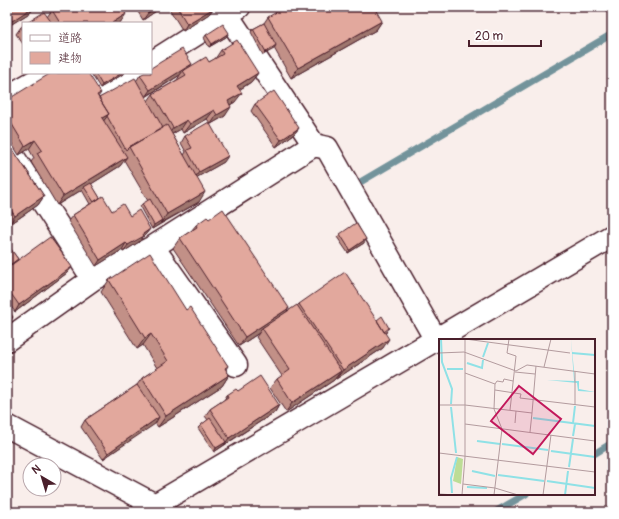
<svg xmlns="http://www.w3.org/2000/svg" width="619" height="519" viewBox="0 0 619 519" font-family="Pangolin,'Klee One',sans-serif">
	<rect width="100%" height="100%" fill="#f9eeeb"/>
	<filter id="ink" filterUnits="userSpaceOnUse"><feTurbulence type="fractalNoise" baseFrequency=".025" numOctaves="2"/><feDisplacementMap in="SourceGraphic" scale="8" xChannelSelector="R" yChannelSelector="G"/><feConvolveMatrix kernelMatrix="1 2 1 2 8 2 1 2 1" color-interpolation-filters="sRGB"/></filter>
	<g filter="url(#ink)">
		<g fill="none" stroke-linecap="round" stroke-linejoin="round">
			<path stroke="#73939b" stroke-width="7" d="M357,184l255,-150
				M594,454l18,-11
				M495,512l31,-18"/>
			<defs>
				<path id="minor" d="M151,63l88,-56
					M86,73l14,22 35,-22
					M7,97l42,-24
					M314,145l13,3 109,192
					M7,147l86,132
					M153,247l83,118
					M7,340l86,-61 60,-32 161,-102 -92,-138
					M7,426l148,79 4,7
					M143,512l469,-276"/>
			</defs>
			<use href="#minor" stroke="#4a1f2b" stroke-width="25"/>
			<use href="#minor" stroke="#fff" stroke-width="22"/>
		</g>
		<path fill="#c29087" stroke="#4a1f2b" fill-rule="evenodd" d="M7,7l24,5 -24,15z
			M133,7l-8,5 -5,11h-93l20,-6 5,-7z
			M135,7h26l-2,2 -16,11z
			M168,7h45l-4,7 -26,17z
			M268,17l114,4 -6,9 -85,48 -17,-30 -11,7 -12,-23 2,-3 11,-6z
			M23,25v19l-7,-10 5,-7z
			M206,35l20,2 -17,10 -5,-9z
			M221,50l37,23 -7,9 -12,8 -4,12 -5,3 -5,11 -14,8 -4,-5 -24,14 -2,-4 -9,5 12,21 2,-3 -5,-9 4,-7 39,26 -27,15 2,25 -47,27 -12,-22 2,-3 6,-3 -24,-41 -4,6 -29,18 9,14 12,13 18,5 20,13 -5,6 -2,2 -4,5 -16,10 -1,-2 -26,16 -28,-45 5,-6 17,-11 -8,-14 1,-1 -26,16 -26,-43 3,-4 -5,-9 -10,6 -12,-19v-36l94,-7 -3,4 1,1 38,-18 3,-5 50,-8 19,-5 6,-3zM180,75l-3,5 -24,14 -5,7 -2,-4z
			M93,73h32l-25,15 -8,-13z
			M255,104l44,24 -5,6 -18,13 -25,-36z
			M7,141l37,55 -6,9 -29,20 -2,-3z
			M196,225l90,87 11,-6 2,-2 78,16 10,12 -2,1 -2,15 -47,31v-1l-2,2 -48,32 -16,-24 7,-9 5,-3 -26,-39 3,-4 -20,13 -66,-98 7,-10 11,-7z
			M340,234l24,9 -16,10 -11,-16z
			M7,244l11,15 -2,3 56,5 -5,6 -52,39 -8,-11z
			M109,280l77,30 42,56 -2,3 3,6 -7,11 -64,41 -3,-4 -52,36 -22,-32 4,-7 52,-35 5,-7 15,-10 -14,-23 -6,4 -36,-57z
			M238,391l41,14 -4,7 -61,40 -16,-24 3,-3 7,-5 -3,-4 5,-7 14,-9 3,-5z"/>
		<path fill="#9e766e" stroke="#4a1f2b" d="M33,7h1l-3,5 -24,15 5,-6z
			M127,7h6l-15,10 4,-7z
			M157,7h4l-2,2 -16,11 5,-7z
			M214,8l-5,6 -26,17 4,-7z
			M126,14l-6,9h-8z
			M382,21l-6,9 -85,48 7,-10z
			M229,33l-3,4 -17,10 3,-3z
			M276,45l-2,4 -11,6 3,-3z
			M192,64l-5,7h-4l-3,4 -35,22 5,-7z
			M122,73h3l-25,15 2,-3z
			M258,73l-7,9 -20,13 6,-9z
			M242,93l-7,9 -14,8 7,-9z
			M231,107l-6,9 -14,8 6,-9z
			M214,110l-7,9 -24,14 7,-9z
			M109,114l-7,9v-5z
			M187,120l-6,9 -14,8 6,-9z
			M299,128l-5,6 -18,13 5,-7z
			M35,140l-6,9 -10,6 6,-9z
			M228,156l-4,6 -30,17 5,-7z
			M127,157l-7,9 -35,22 -1,-1 -1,2 -26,16 6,-9z
			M205,192l-6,10 -38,21 6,-9z
			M44,196l-6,9 -29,20 6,-9z
			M162,220l-2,4 -8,5 2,-4z
			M150,229l-5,6 -2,2 -4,5 -16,10 5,-7 15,-11z
			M366,239l-2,4 -16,10 2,-3z
			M126,243l-4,7 -26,16 4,-6z
			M18,259l-5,6 -6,5v-3z
			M72,267l-5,6 -52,39 4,-7z
			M289,308l-6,10 -21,10 -3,5 -20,13 6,-9z
			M13,317l-4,6 -2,2v-4z
			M151,334l-8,11 -6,4 8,-11z
			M389,339l-6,9 -47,31 7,-9z
			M341,371l-7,9 -48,32 6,-9z
			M229,375l-7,11 -64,41 8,-11z
			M279,405l-4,7 -51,33 5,-7z
			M159,417l-4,7 -52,35 5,-6z
			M226,442l-2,3 -10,7 2,-4z"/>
		<path fill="#e2a89d" stroke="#4a1f2b" d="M7,7h26l-21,14 -5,-8z
			M57,7h64l5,7 -14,9h-52l-8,-13z
			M121,7h6l-4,3z
			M144,7h13l-9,6z
			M177,7h36l1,1 -27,16z
			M285,7h89l8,14 -84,47 -30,-51z
			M44,12l8,11h-25z
			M264,23l12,22 -10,7 -13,-23z
			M223,24l6,9 -17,11 -6,-9z
			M23,25v6l-2,-4z
			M237,40l21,33 -21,13 5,7 -14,8 3,6 -14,8 -3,-5 -24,14 -3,-4 -14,8 -20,-34 33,-19 -3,-4 23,-14 3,5 14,-8 -2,-4z
			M182,49l10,15 -42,26 -10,-15 4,-2h7v-5z
			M51,73h37l13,20 -4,2 12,19 -7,4 25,39 -64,39 -26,-43 5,-3 -7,-10 -10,6 -18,-30v-16z
			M95,73h27l-20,12z
			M135,78l28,50 -34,19 -3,3 -19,-34 2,-2 -10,-16z
			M274,91l25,37 -18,12 -26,-36z
			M209,122l19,34 -29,16 -12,-22 5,-2 -7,-12z
			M167,125l38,67 -38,22 -38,-67z
			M7,141l37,55 -29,20 -8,-12z
			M91,183l9,15 -6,4 -10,-15z
			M103,196l9,15 11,-7 7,12 9,-6 11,19 -7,5 1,2 -16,9 -2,-2 -26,17 -27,-45z
			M150,199l12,21 -8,5 -12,-21z
			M223,209l66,99 -44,29 -65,-99 17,-11 -1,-2 11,-8 2,2z
			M356,223l10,16 -16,11 -10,-16z
			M50,237l22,30 -53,38 -12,-17v-20z
			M7,244l11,15 -11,8z
			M150,253l36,57 4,-3 38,59 -3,2 4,7 -63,41 -24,-38 26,-17 -17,-27 -6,4 -36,-58z
			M345,272l44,67 -46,31 -44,-66z
			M297,305l44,66 -49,32 -15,-24 13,-9 -28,-42z
			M7,308l6,9 -6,4z
			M382,316l7,12 -5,4 -7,-12z
			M260,376l19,29 -50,33 -19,-29 18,-12 -1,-2 9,-6 2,2z
			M137,385l22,32 -51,36 -23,-33z
			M210,418l16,24 -10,6 -15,-23z"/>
	</g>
	<g transform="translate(439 339)">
		<rect width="156" height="156" fill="#f9eeeb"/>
		<path d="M18,118l6,2 -2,25 -8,-3z" fill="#bddd96"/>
		<path d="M132,0l4,42h4v8l16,3 -17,-1 -1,-8 -30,-3 27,1z" fill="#8fe1e6"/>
		<path fill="none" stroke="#8fe1e6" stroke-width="2" d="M2,0l1,23 10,27 -1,15M133,14l23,2M44,18l5,-14M28,24l15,5 1,-8M8,30h16M12,68l5,46M94,79l62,8M134,84l2,-17M134,97l2,-12M38,102l23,3M63,105l46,6M112,112l44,6M130,128l4,-28M33,132l23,5M59,136l46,6M108,142l48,7M28,148l20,1M13,154l-1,-15 6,-21M126,156l3,-24"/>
		<path fill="none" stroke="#b39b9e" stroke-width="1" d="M26,0l105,14M70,0l-2,14 9,3 -6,54M0,14l25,-1 52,19 11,-6 68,9M105,28l7,-28M76,33l20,2M26,34l30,11 -1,25 8,20 -8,66M56,45l2,-3 6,1 1,-3 9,2M56,51l26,4 -1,4 75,9M0,66h26l67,8 4,-47M136,66v-34M76,84l1,-12M26,85l130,17M91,93l2,-19M0,114l156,19M24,145l32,4 23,7M0,155l17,1M23,156l3,-38v-118M104,156l8,-60"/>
		<path fill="#c2185b" fill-opacity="0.15" stroke="#c2185b" stroke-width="2" d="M80,47l42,33 -28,35 -42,-33z"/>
		<rect width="156" height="156" fill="none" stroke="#4a1f2b" stroke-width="2"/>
	</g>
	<rect width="619" height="519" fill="none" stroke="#fff" stroke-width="24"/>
	<rect x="12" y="12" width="595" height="495" fill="none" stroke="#4a1f2b" stroke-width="1.5" filter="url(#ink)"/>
	<rect x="22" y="22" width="130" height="52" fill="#ffffff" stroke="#b7a5aa"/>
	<rect x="30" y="35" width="20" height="6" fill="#ffffff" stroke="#b7a5aa"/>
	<text x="58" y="42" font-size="12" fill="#4a1f2b">道路</text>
	<rect x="30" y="52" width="20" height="12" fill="#e2a89d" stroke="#b7a5aa"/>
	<text x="58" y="62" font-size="12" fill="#4a1f2b">建物</text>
	<g transform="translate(42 477) rotate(322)"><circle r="19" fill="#ffffff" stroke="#b7a5aa"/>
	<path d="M0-3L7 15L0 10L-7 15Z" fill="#4a1f2b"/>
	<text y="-6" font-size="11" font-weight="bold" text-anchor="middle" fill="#4a1f2b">N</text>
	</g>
	<path d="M469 40v6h72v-6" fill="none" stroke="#4a1f2b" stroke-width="2"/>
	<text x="475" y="40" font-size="12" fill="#4a1f2b" stroke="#ffffff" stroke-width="3" paint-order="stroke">20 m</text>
</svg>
